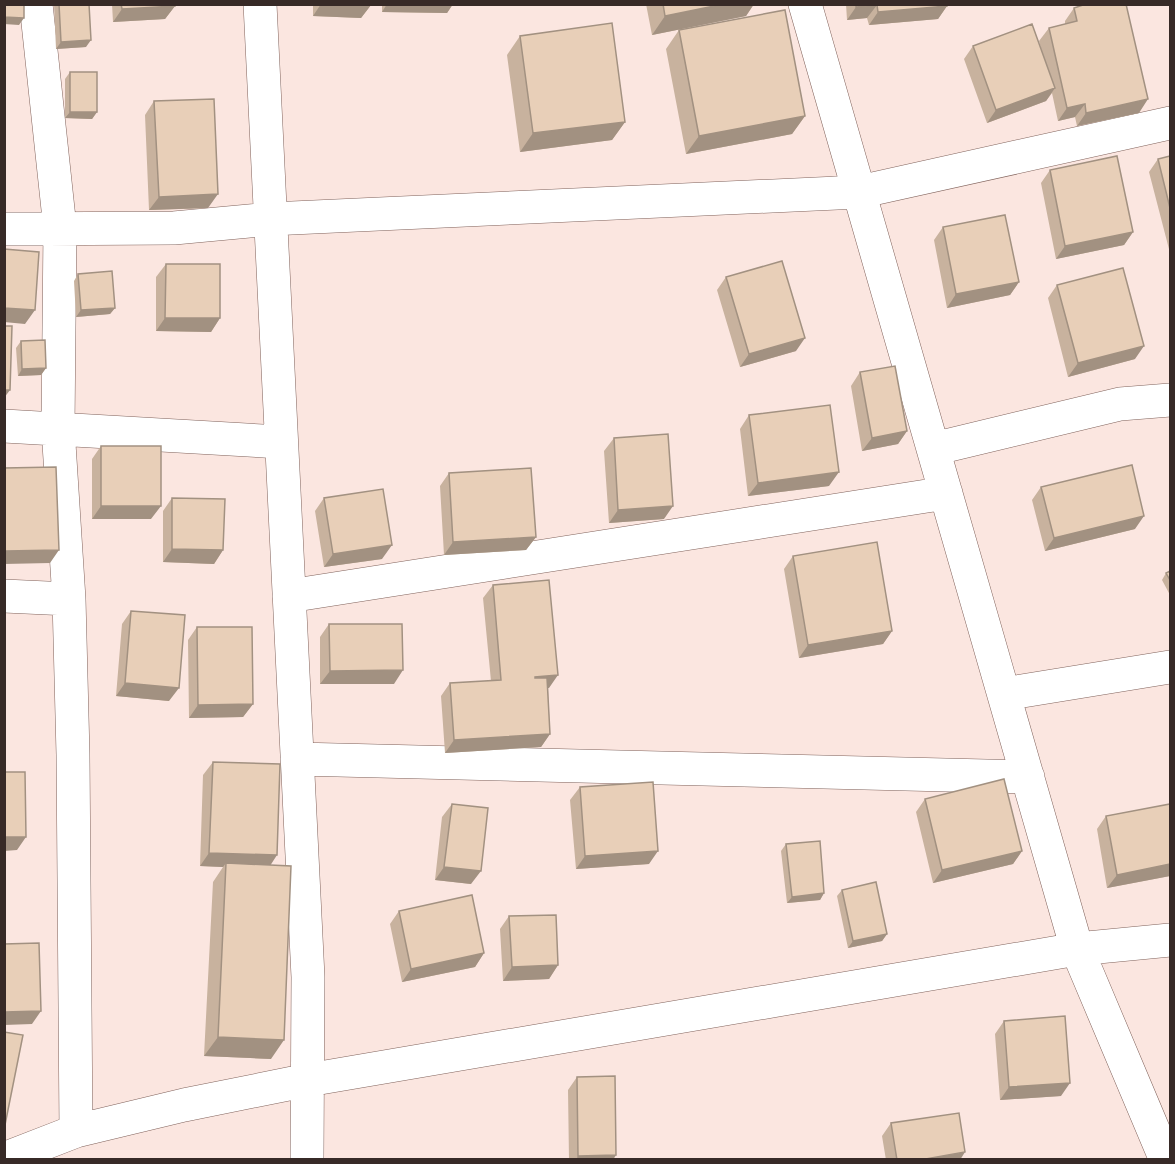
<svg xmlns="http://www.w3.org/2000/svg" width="1175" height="1164" viewBox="0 0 1175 1164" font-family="Quicksand,sans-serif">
	<rect width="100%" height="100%" fill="#fbe6e0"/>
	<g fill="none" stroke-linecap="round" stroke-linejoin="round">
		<defs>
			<path id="minor" d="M36,4l24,224 -2,200 11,171 4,156 3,376
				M260,4l48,973 -1,183
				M805,4l272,945 89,211
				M4,229l170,-1 96,-9 589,-27 311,-69
				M4,426l277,16
				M933,449l187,-45 50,-4
				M4,596l65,3
				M289,596l657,-103
				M1004,694l166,-27
				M297,759l731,18
				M4,1159l72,-28 108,-26 124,-25 769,-131 93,-9"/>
		</defs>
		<use href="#minor" stroke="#81635c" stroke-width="34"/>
		<use href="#minor" stroke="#fff" stroke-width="33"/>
	</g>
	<path fill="#c8b29e" d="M54,4h35l-3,43 -30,2z
		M112,4h63v2l-10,13 -52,3z
		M313,4l58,1 -10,13 -48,-2z
		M382,4h71l-6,9 -65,-1z
		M646,4h108l-8,12 -94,19z
		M846,4h101v2l-9,13 -69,6 -2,-7 -20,2z
		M1074,8l65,105 -62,13 -2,-9 -17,4 -6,-28 -6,8 -59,22 -23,-64 9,-13 69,6 -3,-11 10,-13 16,-4v-3z
		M679,30l126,86 -13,18 -106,20 -20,-105z
		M520,36l105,86 -13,18 -92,12 -13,-97z
		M70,72l27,40 -5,7 -27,-1v-39z
		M154,101l54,107 -59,2 -4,-95z
		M1170,156v97l-21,-81 9,-13z
		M1050,170l83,62 -9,13 -68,14 -15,-76z
		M943,227l76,55 -9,13 -63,13 -13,-68z
		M166,264l54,54 -9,14 -55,-1v-54z
		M78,274l37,34 -5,6 -34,3 -2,-36z
		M726,277l70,74 -56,16 -23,-77z
		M1057,285l78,74 -67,18 -20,-79z
		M21,341l25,27 -5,7 -23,1 -2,-28z
		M860,372l47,59 -9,13 -36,7 -11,-65z
		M749,415l80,71 -81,10 -8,-67z
		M614,438l50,81 -55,4 -5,-72z
		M101,446l50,73h-59v-60z
		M449,473l87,64 -10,13 -82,5 -4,-69z
		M1041,487l94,42 -90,22 -13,-51z
		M172,498l51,52 -9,14 -51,-2v-51z
		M324,498l58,61 -58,8 -9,-56z
		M793,556l99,75 -9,13 -84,14 -15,-89z
		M1170,571v24l-8,-15 4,-7z
		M493,585l56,103h-1l2,46 -9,13 -96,6 -4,-57 9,-13 41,-2 -8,-83z
		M131,611l38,90 -53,-5 6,-72z
		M329,624l65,60h-74v-47z
		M197,627l56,77 -10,13 -54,1 -1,-78z
		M213,762l57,103 1,194 -67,-3 9,-174 10,-15 -23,-1 3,-91z
		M580,787l69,77 -73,5 -6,-69z
		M925,799l97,52 -9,13 -80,19 -17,-71z
		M452,804l19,80 -36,-4 7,-63z
		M1170,804v72l-63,12 -10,-59 9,-13z
		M786,844l38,49 -4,7 -33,3 -6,-52z
		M842,890l45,44 -5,7 -34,7 -11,-52z
		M399,911l85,42 -9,14 -73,15 -12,-58z
		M509,916l49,49 -9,14 -46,2 -3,-52z
		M1004,1021l57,75 -61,4 -5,-66z
		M577,1077l36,83h-44l-1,-70z
		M891,1123l69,37h-74l-4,-24z"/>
	<path fill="#a29181" d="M321,4l50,1 -10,13 -48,-2z
		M387,4h66l-6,9 -65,-1z
		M724,4h30l-8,12 -94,19 13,-19z
		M877,5l-10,13 -20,2 9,-13z
		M175,6l-10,13 -52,3 9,-13z
		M947,6l-9,13 -69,6 9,-13z
		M4,17l20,1 -5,7 -15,-1z
		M91,40l-5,7 -30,2 5,-7z
		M1055,88l-9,13 -59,22 9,-13z
		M1148,99l-9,14 -62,13 9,-13z
		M1085,104l-10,13 -17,4 9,-13z
		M70,112h27l-5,7 -27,-1z
		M805,116l-13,18 -106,20 13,-18z
		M625,122l-13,18 -92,12 13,-19z
		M218,194l-10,14 -59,2 10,-13z
		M1133,232l-9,13 -68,14 9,-13z
		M1019,282l-9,13 -63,13 9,-14z
		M4,308l31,2 -10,14 -21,-2z
		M115,308l-5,6 -34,3 5,-7z
		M165,318h55l-9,14 -55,-1z
		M805,338l-9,13 -56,16 9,-13z
		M1144,346l-9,13 -67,18 10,-14z
		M46,368l-5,7 -23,1 4,-7z
		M4,390h6l-6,8z
		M907,431l-9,13 -36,7 10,-13z
		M839,472l-10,14 -81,10 10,-13z
		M101,506h60l-10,13h-59z
		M673,506l-9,13 -55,4 9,-13z
		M1144,516l-9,13 -90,22 9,-13z
		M536,537l-10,13 -82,5 9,-13z
		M392,545l-10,14 -58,8 9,-13z
		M172,549l51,1 -9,14 -51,-2z
		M59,550l-9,13 -46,1v-13z
		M892,631l-9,13 -84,14 9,-13z
		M403,670l-9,14h-74l10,-13z
		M558,675l-9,13 -23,2 9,-13z
		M125,683l54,5 -10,13 -53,-5z
		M253,704l-10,13 -54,1 9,-13z
		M550,734l-9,13 -96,6 9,-13z
		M4,837h22l-9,13 -13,1z
		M658,851l-9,13 -73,5 9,-13z
		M1022,851l-9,13 -80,19 9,-13z
		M209,853l68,2 -9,14 -42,-6 -3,4 -23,-1z
		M1170,864v12l-63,12 10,-13z
		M444,867l37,4 -10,13 -36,-4z
		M824,893l-4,7 -33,3 5,-6z
		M887,934l-5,7 -34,7 5,-7z
		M484,953l-9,14 -73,15 9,-13z
		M558,965l-9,14 -46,2 9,-14z
		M41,1011l-9,13 -28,1v-13z
		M218,1037l66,3 -13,19 -67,-3z
		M1070,1083l-9,13 -61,4 9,-13z
		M965,1152l-5,8h-40z
		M616,1155l-3,5h-37l2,-4z"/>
	<path fill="#e8cfb8" stroke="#a29181" stroke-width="1.5" d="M4,4h20v14l-20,-1z
		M59,4h30l2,36 -30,2z
		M121,4h54v2l-53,3z
		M663,4h61l-59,12z
		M856,4h91v2l-69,6 -1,-7 -21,2z
		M1086,4h40l22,95 -62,14 -1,-9 -18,4 -18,-80 28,-7 -3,-13z
		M785,10l20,106 -106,20 -20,-106z
		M612,23l13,99 -92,11 -13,-97z
		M1032,24l23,64 -59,22 -23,-64z
		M70,72h27v40h-27z
		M214,99l4,95 -59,3 -5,-96z
		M1117,156l16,76 -68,14 -15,-76z
		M1170,156v52l-12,-49z
		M1005,215l14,67 -63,12 -13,-67z
		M4,249l35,3 -4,58 -31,-2z
		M782,261l23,77 -56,16 -23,-77z
		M166,264h54v54h-55z
		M1123,268l21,78 -66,17 -21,-78z
		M112,271l3,37 -34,2 -3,-36z
		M4,326h8l-2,64h-6z
		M45,340l1,28 -24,1 -1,-28z
		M895,366l12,65 -35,7 -12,-66z
		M830,405l9,67 -81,11 -9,-68z
		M668,434l5,72 -55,4 -4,-72z
		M101,446h60v60h-60z
		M1132,465l12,51 -90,22 -13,-51z
		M56,467l3,83 -54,1 -1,-83z
		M531,468l5,69 -83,5 -4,-69z
		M383,489l9,56 -59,9 -9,-56z
		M172,498l53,1 -2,51 -51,-1z
		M877,542l15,89 -84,14 -15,-89z
		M1170,571v9l-4,-7z
		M549,580l9,95 -23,2v1h12l3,56 -96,6 -4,-57 51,-3 -8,-95z
		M131,611l54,4 -6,73 -54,-5z
		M329,624h73l1,46 -73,1z
		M197,627h55l1,77 -55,1z
		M213,762l67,2 -3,91 -68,-2z
		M4,772h21l1,65h-22z
		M1004,779l18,72 -80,19 -17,-71z
		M653,782l5,69 -73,5 -5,-69z
		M452,804l36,4 -7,63 -37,-4z
		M1170,804v60l-53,11 -11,-59z
		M820,841l4,52 -32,4 -6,-53z
		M226,863l65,3 -7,174 -66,-3z
		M876,882l11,52 -34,7 -11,-51z
		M472,895l12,58 -73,16 -12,-58z
		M556,915l2,50 -46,2 -3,-51z
		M39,943l2,68 -37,1v-68z
		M1065,1016l5,67 -61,4 -5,-66z
		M4,1032l19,3 -18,90h-1z
		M615,1076l1,79 -38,1 -1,-79z
		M959,1113l6,39 -45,8h-23l-6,-37z"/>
	<rect width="1175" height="1164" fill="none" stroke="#372a27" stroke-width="12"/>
</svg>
